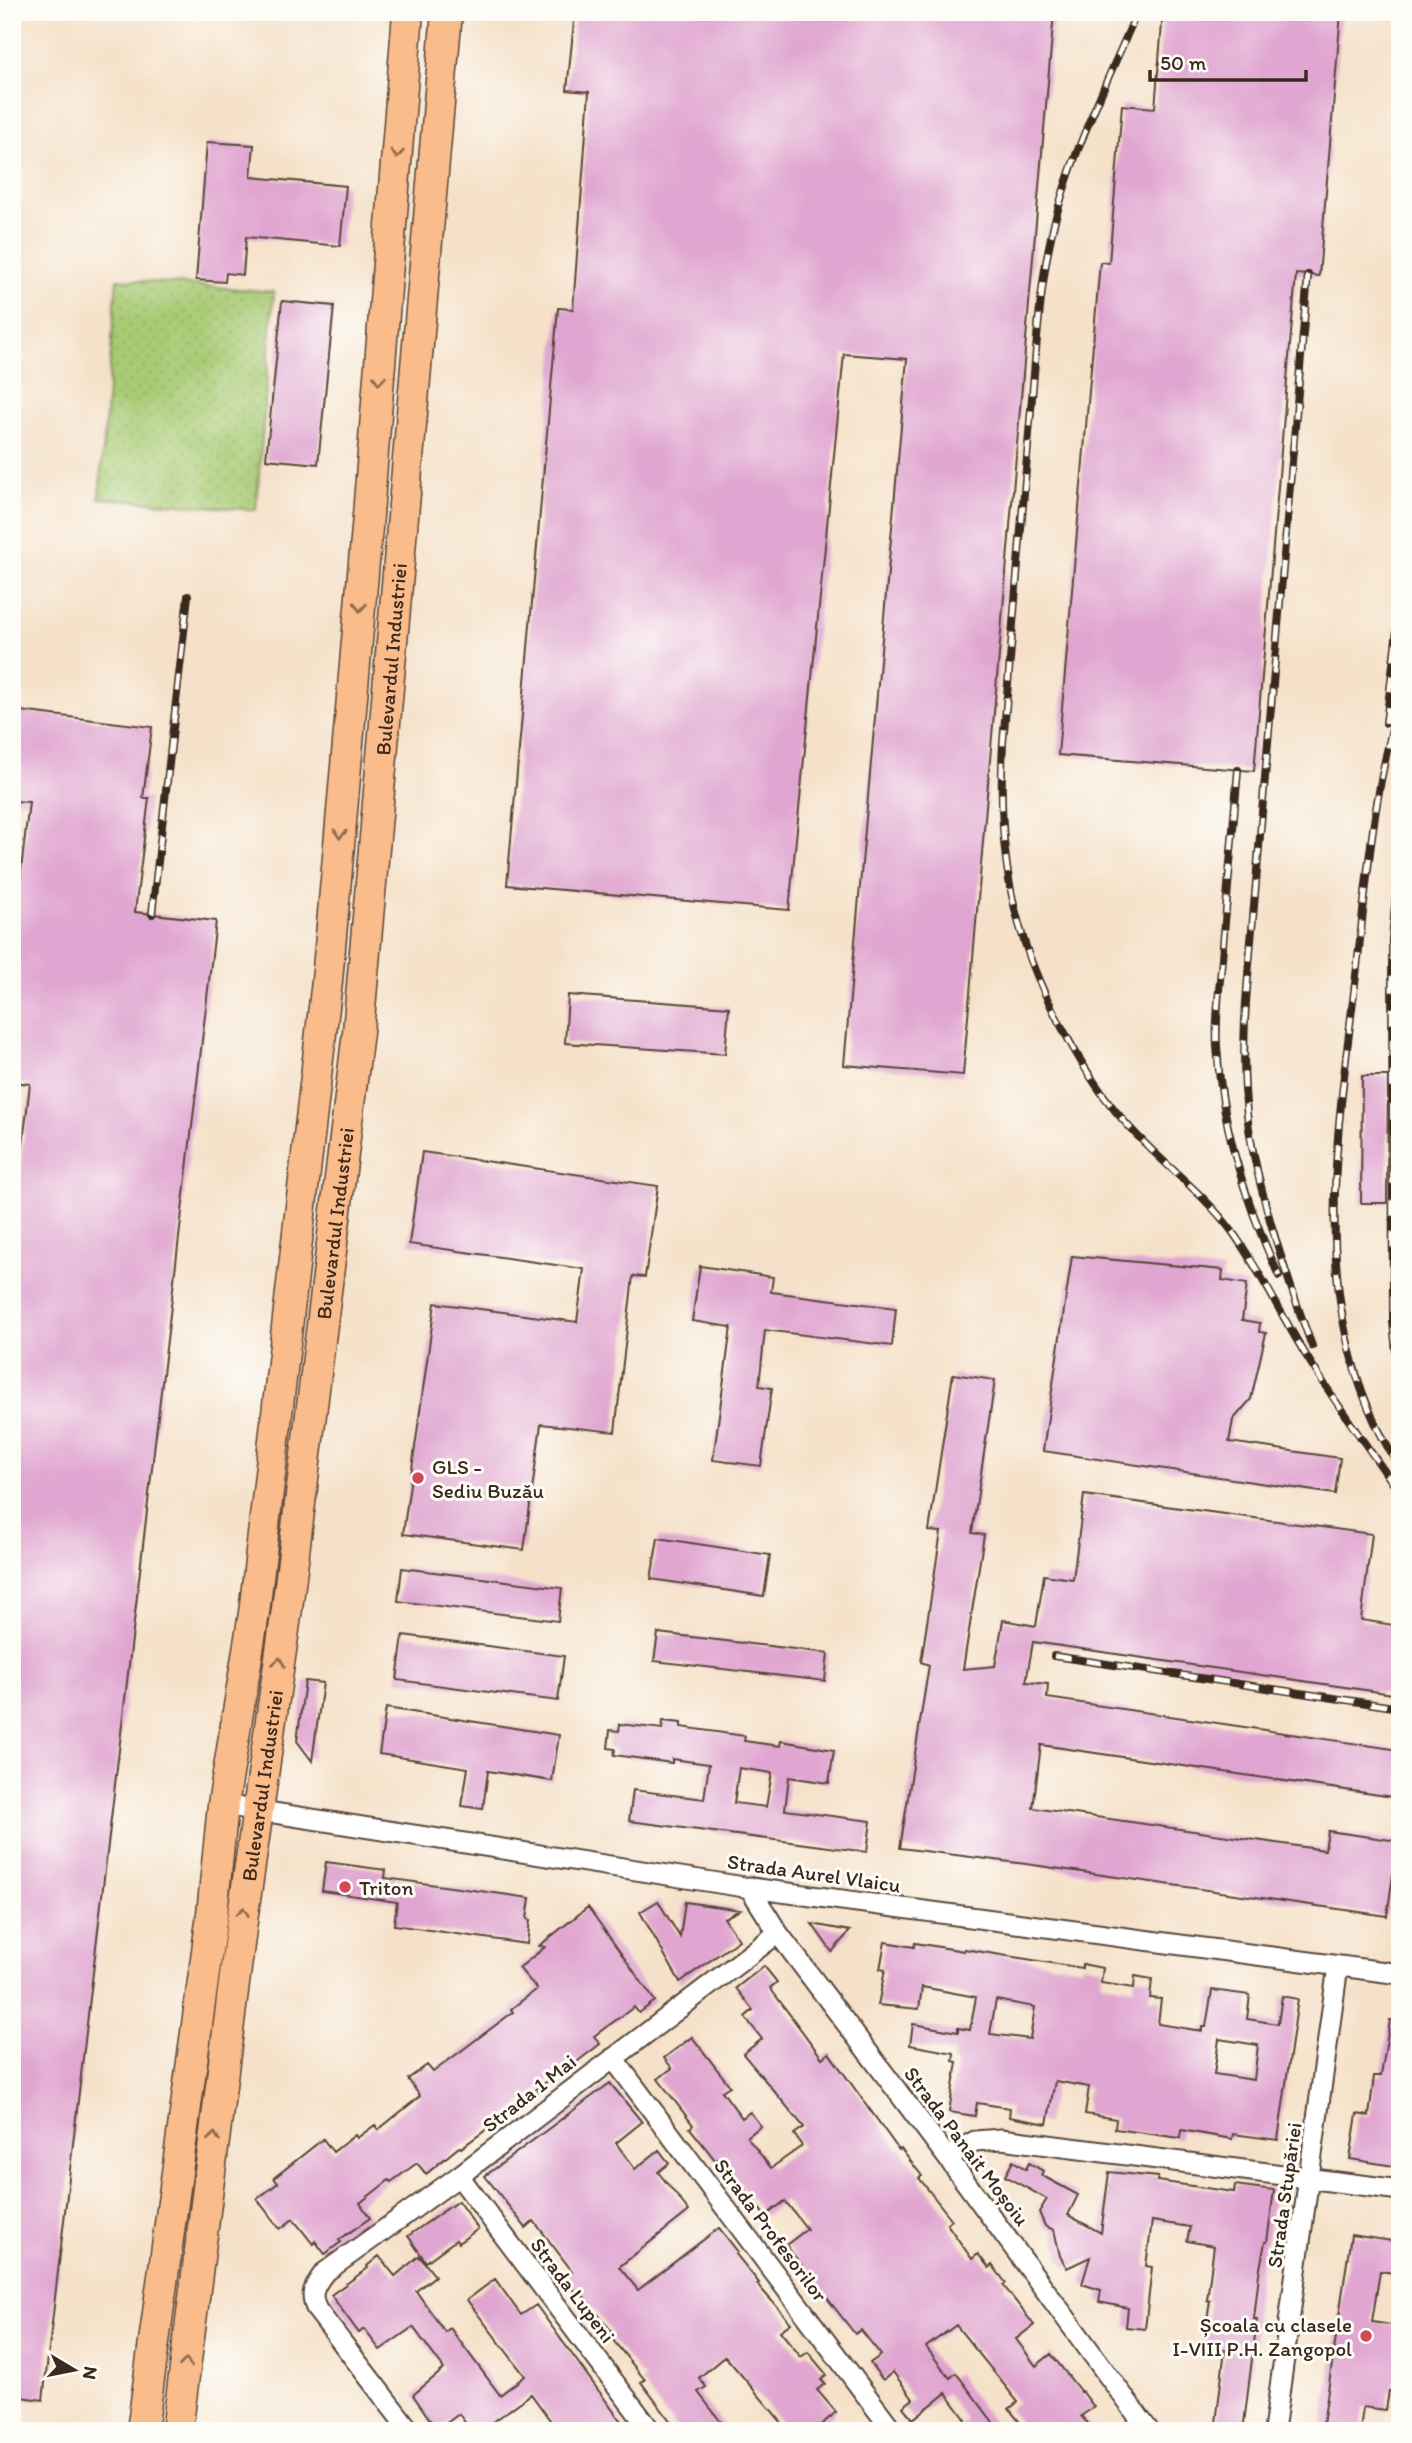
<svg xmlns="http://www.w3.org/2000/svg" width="1412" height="2443" viewBox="0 0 1412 2443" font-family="Itim,sans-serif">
	<defs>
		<pattern id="park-dots" width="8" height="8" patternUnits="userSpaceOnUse" patternTransform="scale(1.75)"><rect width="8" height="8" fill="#a8cb74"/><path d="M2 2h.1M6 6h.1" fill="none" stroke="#92ae64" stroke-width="1.8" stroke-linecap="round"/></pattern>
	</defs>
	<rect width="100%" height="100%" fill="#fdfcf7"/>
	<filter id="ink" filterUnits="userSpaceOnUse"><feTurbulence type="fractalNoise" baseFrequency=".0143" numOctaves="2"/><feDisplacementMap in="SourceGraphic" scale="14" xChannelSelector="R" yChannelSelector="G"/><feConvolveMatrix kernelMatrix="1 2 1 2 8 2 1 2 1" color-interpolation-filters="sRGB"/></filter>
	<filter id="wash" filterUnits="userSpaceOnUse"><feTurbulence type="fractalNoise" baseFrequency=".00686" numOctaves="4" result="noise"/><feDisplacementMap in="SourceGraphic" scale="28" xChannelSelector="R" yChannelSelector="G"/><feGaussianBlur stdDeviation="1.57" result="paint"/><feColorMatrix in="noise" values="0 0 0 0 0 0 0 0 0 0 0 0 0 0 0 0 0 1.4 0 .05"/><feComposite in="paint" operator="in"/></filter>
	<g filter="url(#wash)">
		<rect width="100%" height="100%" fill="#f5e1c9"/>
		<path fill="url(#park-dots)" stroke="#727a49" stroke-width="2" d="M117,279l157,13 -18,218 -157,-12z"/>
		<g id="blocks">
			<path fill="#e0a5d0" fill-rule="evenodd" d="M575,12h479l-91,1063 -119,-10 63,-706 -63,-5 -55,556 -282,-25 51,-577 15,1 16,-217 -22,-2z
				M1163,12h178l-22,264 -23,-2 -42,497 -196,-16 42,-493 9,1 13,-158 33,3z
				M207,142l47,3 -3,32 95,9 -6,60 -94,-9 -3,38 -17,-2 -1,9 -29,-2z
				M282,301l52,5 -16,158 -52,-5z
				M12,710l140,17 -9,71h6l-14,114 81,9 -173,1479 -31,-4v-1161l18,-151 -18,-2v-135l17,-145 -17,-1z
				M568,995l161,12 -4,47 -160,-11z
				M1362,1076h26l-1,127h-26z
				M422,1152l236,34 -13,91 -12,-1 -18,156 -74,-8 -17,126 -121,-16 32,-231 142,19 7,-53 -175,-25z
				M1072,1256l151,14 -1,10 25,4 -5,36 18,3 -1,9 7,1 -15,66 -18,21 -4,22 111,16 -5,36 -292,-43z
				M700,1266l73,11 -2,15 125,16 -4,38 -127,-16 -6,56 13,2 -11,78 -48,-6 18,-133 -39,-6z
				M953,1374l42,6 -23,153 12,2 -21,134 32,-3 8,-46 33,6 8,-51 29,4 11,-84 288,39 -11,86 39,6v69l-367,-53 -7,40 22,2 -1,14 353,52v48l-359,-53 -8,63 292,42 3,-19 70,10 -11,75 -361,-52 -126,-16 29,-183 -8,-3 20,-130 -12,-1z
				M658,1538l112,17 -6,41 -113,-17z
				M402,1568l160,20 -4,33 -160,-20z
				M658,1633l170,20 -3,28 -171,-20z
				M403,1635l161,21 -6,45 -161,-21z
				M305,1681l18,2 -11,78 -15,-20z
				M386,1708l173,27 -7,46 -64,-10 -5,38 -21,-3 6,-38 -89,-14z
				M663,1721l18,2v4l64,9 -1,5 36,5 1,-5 53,9 -5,33 -40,-6 -4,33 86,11 -4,31 -238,-31 4,-31 71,9 5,-35 -37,-5v4l-58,-8 1,-6 -7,-1 2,-18 9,1 1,-7 42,5zM739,1768l33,5 -6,34 -32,-4z
				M326,1862l60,8 -1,8 145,20 -3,21 3,1 -3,24 -133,-19 3,-23 -75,-11z
				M658,1901l22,36 5,-35 55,8 -16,8 15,22 -59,42 -40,-70z
				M588,1907l67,94 -16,12 -5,-6 -40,29 6,8 -22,17 -42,28 2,3 -77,56 -2,-1 -33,27 -9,-11 -26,19 -2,-2 -29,23 10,15 -31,22 2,2 -16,12 -10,-13 -2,3 -20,-25 -13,10 -23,-30 21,-16 -4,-5 49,-39 10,13 22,-17 2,3 18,-13 3,5 42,-34 -12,-17 19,-14 6,7 80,-60 -2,-3 26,-20 -18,-21 26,-21 -6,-1z
				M812,1924l38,7 -18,21z
				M885,1942l29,5 1,-4 49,8v-2l118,19v-4l21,4 -2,15 33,5 1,-12 17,3 -2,19 11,1 -3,25 44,7v-4h4l6,-37 38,5 -3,24 31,5 4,-28 16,3 -20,141 -45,-6 -1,5 -51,-9 -1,8 -65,-9 1,-10 -31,-5 4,-27 -34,-6 -8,43 -38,-7 1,-9 -33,-5 -2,13 -26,-4 8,-50 -4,-1 1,-8 -44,-8 3,-21 45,8v-4l12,2 6,-33 -54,-10 -3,22 -41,-4 7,-35 -5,-1zM996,2000l39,7 -5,32 -40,-5zM1219,2039l39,6 -4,35 -40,-6z
				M764,1966l13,16 -7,6 52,70 7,-5 70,97 2,-1 21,27 -3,2 33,42 -5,4 25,35 6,-5 11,14 3,-3 14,18 -3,2 31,40 -18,14 20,27 15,-12 30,38 1,-1 12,16 -13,9 14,15h-68l-18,-22 9,-7 -62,-77 -30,22 24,31 6,-5 37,49 -12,9h-29l14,-11 -20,-27 -33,26 -10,-12 10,-8 -20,-27 -10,8 -13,-17 11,-8 -20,-25 -6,4 -69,-89 21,-16 -22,-28 -20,15 -30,-39 -2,2 -15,-20 -2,2 -26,-33 3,-3 -35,-46 14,-11 -8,-10 28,-21 38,49 -8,5 20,27 8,-6 11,14 -14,11 24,31 31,-22 -8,-12 10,-7 -61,-73 19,-15 -17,-22 8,-7 -17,-22z
				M1390,2020h10v147l-50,-8 7,-45 12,2 5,-40h7z
				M610,2083l32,39 -26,21 19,26 24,-19 10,13 -11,9 31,39 -70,56 19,23 81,-62 19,24 -2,2 23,29 -2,1 34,39 -11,8 21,26 7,-5 19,23 -6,5 4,4 -8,6 19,22 -22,19h-25l-64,-75 -26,22 7,9 -8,5 30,39h-50l-37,-49 4,-2 -36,-45 3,-3 -31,-39 -3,2 -14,-18 8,-6 -38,-50 -8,7 -41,-52z
				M1013,2161l13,8 3,-6 14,8 -2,4 37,20 -10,20 33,18 8,-61 49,5 -1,4 77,11 1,-7 39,5 -7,52h-2l-6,32 -5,45h3l-14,112h-28l10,-82 -22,-3 7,-45 -3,-1 7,-54 -27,-5 3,-14 -38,-6 -6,45 6,1 -7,62 -19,-2 2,-19 -29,-6 2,-12 -19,-6 8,-27 -23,11 -7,-12 -6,-26 -9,-4 -6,-14 8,-13 -42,-23z
				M458,2201l20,28 -20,14 -2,-3 -30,22 -18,-26z
				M1351,2235l49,7v32l-20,-3 -8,51 26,4 -3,20h5l-4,28 -2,18 -5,-1 -3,19 -23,-3 -3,24h-38z
				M379,2256l16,20 24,-20 16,20 -19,15 29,41 5,-4 50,67 25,-19 -58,-76 28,-21 26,36 15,-10 92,126h-70l-27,-37 -50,37h-10l-12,-17 -22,16 -24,-35 31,-26 -31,-42 -33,23 -16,-21 -5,4 -28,-38 37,-27 -1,-2z"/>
		</g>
	</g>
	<g filter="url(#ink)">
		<use href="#blocks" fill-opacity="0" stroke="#574538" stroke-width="2"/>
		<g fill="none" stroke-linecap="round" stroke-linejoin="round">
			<defs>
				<path id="minor" d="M223,1805l521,82 656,87
					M749,1887l29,46 169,224 202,274
					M613,2058l280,373
					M947,2157l28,-16 26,-2 399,51
					M459,2176l192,255
					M410,2431l-93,-121c-8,-15 -3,-24 7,-37l135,-97 319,-243
					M1274,2431l64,-465"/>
				<g id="primary">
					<path d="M142,2431l70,-517 11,-109 31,-192 73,-632 40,-453 41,-516"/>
					<path id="s1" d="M177,2431l65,-510 45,-312 71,-577 89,-1020"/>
				</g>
			</defs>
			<use href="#minor" stroke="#574538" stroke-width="23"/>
			<use href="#primary" stroke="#574538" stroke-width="33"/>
			<use href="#minor" stroke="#fff" stroke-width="19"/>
			<use href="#primary" stroke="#fabc8b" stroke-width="30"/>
			<defs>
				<path id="rail" d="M1137,12c-27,64 -59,127 -78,194 -13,43 -18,88 -22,132l-34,405c-6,110 8,194 62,290 17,32 35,61 59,88 33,39 76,68 107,109 29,40 50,85 76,127 29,47 61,91 93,136
					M1308,275l-60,701c-4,46 -6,93 -1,138 9,74 39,162 65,232
					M1400,701c-26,86 -33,177 -43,266 -19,166 -55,352 43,500
					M1386,723l14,-118
					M1238,770c-5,58 -10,117 -15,175 -2,33 -8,68 -6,101 4,80 29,158 62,230
					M1400,848l-8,92 1,381 7,71
					M152,914l36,-318
					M1054,1656l346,52"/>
			</defs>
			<use href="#rail" stroke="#3b2a1e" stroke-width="8"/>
			<use href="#rail" stroke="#fdfcf7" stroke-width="5" stroke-dasharray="16" stroke-linecap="butt"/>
		</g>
		<defs><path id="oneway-chevron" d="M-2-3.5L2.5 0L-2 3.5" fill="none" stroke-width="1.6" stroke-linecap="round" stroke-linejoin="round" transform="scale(1.75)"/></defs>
		<g stroke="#916c4f">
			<use href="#oneway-chevron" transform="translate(397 154) rotate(95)"/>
			<use href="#oneway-chevron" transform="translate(379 380) rotate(95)"/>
			<use href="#oneway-chevron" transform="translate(360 607) rotate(95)"/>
			<use href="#oneway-chevron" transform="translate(340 834) rotate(95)"/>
			<use href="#oneway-chevron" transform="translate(279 1662) rotate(-82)"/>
			<use href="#oneway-chevron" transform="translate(243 1912) rotate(-82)"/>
			<use href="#oneway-chevron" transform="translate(214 2137) rotate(-83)"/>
			<use href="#oneway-chevron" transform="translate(186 2363) rotate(-83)"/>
		</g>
	</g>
	<g fill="#d1495b" stroke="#fdfcf7" stroke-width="2.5">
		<circle cx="418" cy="1478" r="7"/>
		<circle cx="345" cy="1887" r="7"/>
		<circle cx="1366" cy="2336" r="7"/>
	</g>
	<g text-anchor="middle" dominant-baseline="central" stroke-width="6" stroke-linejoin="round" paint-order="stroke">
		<g font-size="21" fill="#3b2a1e" stroke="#fdfcf7">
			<text stroke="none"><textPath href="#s1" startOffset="1785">Bulevardul Industriei</textPath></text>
			<text stroke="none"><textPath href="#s1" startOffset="1218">Bulevardul Industriei</textPath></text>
			<text stroke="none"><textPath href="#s1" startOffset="651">Bulevardul Industriei</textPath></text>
			<text transform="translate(814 1873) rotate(8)">Strada Aurel Vlaicu</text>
			<text transform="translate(529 2093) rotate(-38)">Strada 1 Mai</text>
			<text transform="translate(967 2146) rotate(53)">Strada Panait Moșoiu</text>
			<text transform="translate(1284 2195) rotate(-82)">Strada Stupăriei</text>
			<text transform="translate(771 2230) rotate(53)">Strada Profesorilor</text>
			<text transform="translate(573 2290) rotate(53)">Strada Lupeni</text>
		</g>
		<g font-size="21" fill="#3b2a1e" stroke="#fdfcf7" text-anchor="start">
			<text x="432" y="1466">GLS -<tspan x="432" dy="24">Sediu Buzău</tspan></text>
			<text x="359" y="1887">Triton</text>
			<text x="1352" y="2324" text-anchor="end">Școala cu clasele<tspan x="1352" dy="24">I-VIII P.H. Zangopol</tspan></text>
		</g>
	</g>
	<rect width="1412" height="2443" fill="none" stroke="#fdfcf7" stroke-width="42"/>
	<g transform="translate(74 2370) rotate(100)" stroke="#fdfcf7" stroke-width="5" paint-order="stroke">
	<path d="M0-5L12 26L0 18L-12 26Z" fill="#3b2a1e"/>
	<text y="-10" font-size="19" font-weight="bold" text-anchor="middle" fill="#3b2a1e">N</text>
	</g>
	<path d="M1150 70v10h156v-10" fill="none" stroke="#3b2a1e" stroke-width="3.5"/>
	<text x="1160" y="70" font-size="21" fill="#3b2a1e" stroke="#fdfcf7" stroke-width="5" paint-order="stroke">50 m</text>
</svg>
